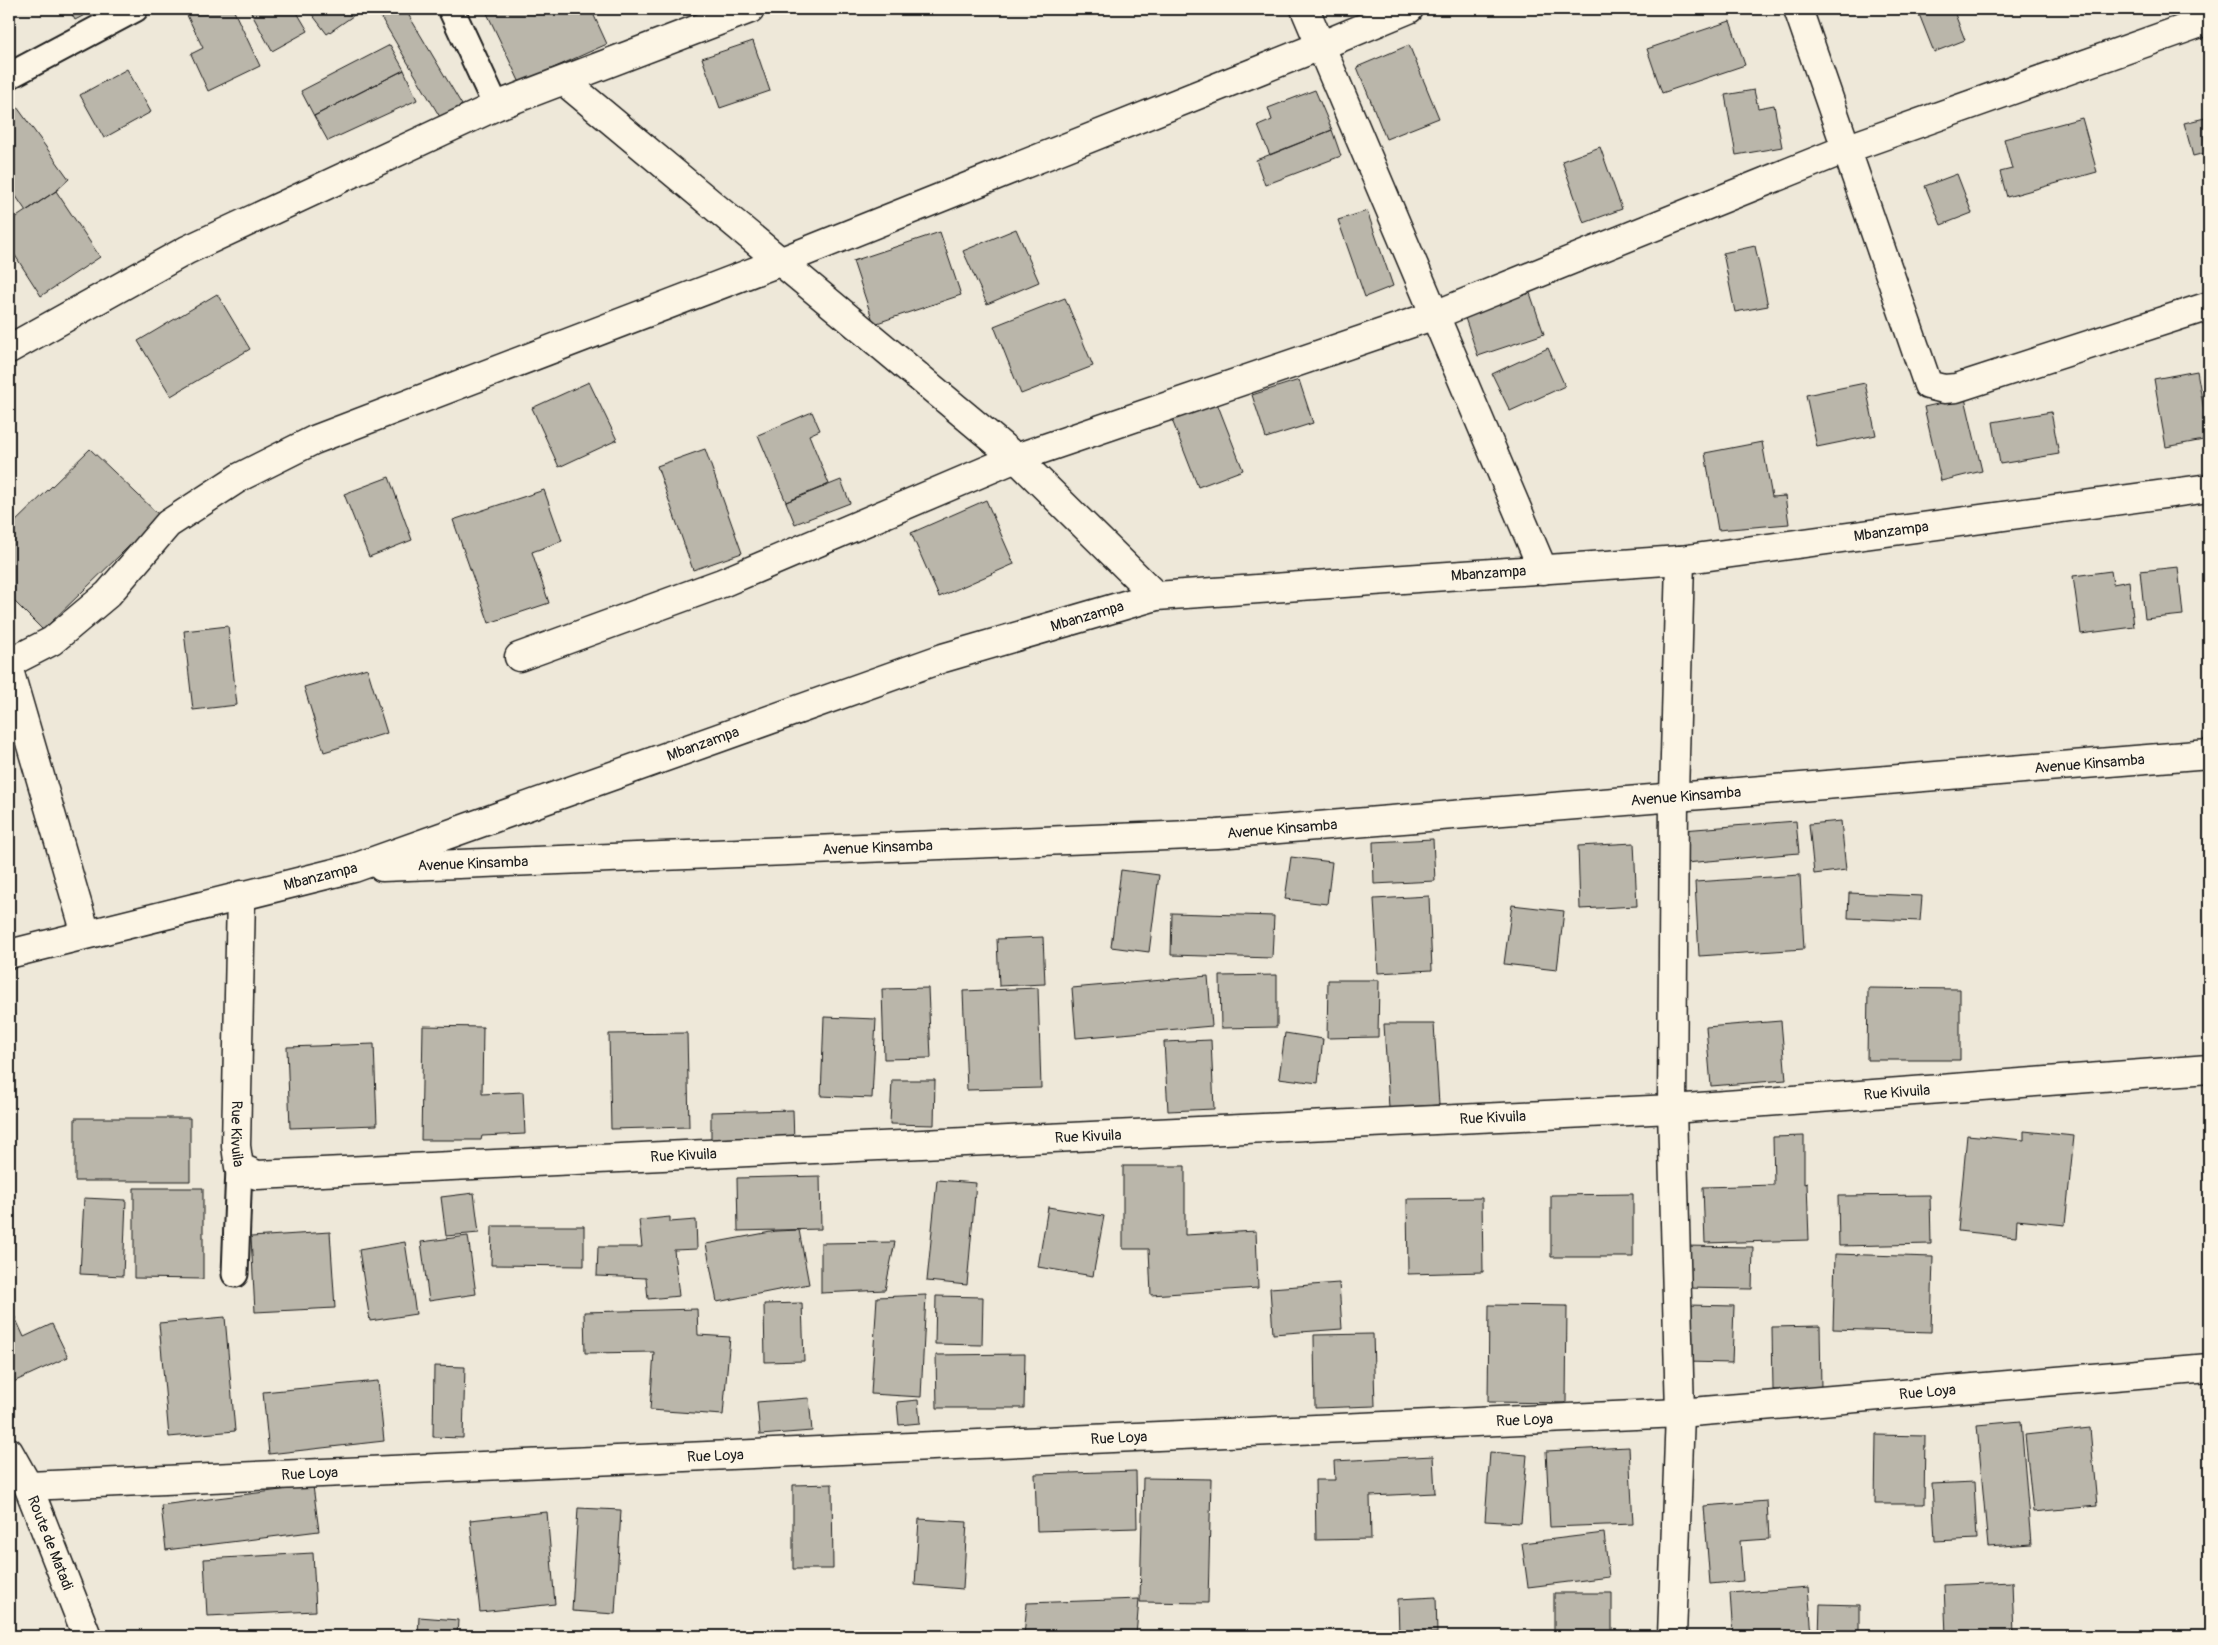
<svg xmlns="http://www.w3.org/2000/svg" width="2218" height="1645" viewBox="0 0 2218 1645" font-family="Pangolin,sans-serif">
	<rect width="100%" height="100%" fill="#eee8d9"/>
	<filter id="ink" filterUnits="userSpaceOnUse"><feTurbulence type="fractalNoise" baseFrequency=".02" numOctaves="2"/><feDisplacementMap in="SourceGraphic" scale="10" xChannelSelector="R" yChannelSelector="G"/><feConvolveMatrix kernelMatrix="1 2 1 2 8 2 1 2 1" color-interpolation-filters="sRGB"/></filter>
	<g filter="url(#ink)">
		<path fill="#bab6aa" stroke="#1c1c1c" d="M69,9h27l-21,11z
			M184,9h49l27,57 -52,25 -17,-37 12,-6z
			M249,9h46l13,22 -36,20z
			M308,9h55l-36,25z
			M376,9h29l57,96 -22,12z
			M485,9h106l16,35 -87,39z
			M1917,9h36l12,31 -31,12z
			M1730,21l15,44 -83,28 -15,-44z
			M753,41l17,50 -50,17 -18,-50z
			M390,45l14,25 -90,46 -13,-25z
			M1409,45l30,73 -53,21 -29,-72z
			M127,69l24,43 -47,26 -24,-43z
			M404,70l13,30 -89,41 -14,-25z
			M1315,90l17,40 -62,25 -12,-29 14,-6 -4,-12z
			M1754,90l4,18 16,-3 8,42 -46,8 -11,-60z
			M17,107l52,72 -13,12 -30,20 -17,-25v-73z
			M2209,117v35l-16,4 -9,-33z
			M2082,118l15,54 -90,25 -7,-25 12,-3 -8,-30z
			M1332,130l9,26 -76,29 -9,-25z
			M1600,147l22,62 -38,14 -22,-62z
			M1957,174l15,39 -31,12 -16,-39z
			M56,191l44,66 -59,39 -32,-50v-24z
			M1367,211l26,75 -28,11 -27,-77z
			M1016,229l23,53 -52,22 -24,-53z
			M940,232l21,63 -87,29 -21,-63z
			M1755,246l13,60 -33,6 -12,-59z
			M1530,293l14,41 -66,22 -14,-41z
			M217,294l33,55 -79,47 -33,-55z
			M1065,298l28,68 -72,28 -27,-68z
			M1548,348l17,38 -55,25 -18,-37z
			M2197,371l12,68 -43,8 -12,-68z
			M1299,380l14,43 -47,15 -14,-43z
			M589,382l28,58 -58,27 -27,-59z
			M1865,383l11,52 -59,12 -11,-52z
			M1965,398l17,73 -41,10 -17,-74z
			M1217,403l26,67 -45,17 -26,-67z
			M812,412l8,18 -11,5 20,49 -43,18 -28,-67z
			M2051,412l8,42 -59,10 -7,-42z
			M1762,442l10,55 13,-1 4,28 -71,6 -13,-77z
			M90,449l70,67 -117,114 -34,-34v-68z
			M705,449l37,104 -49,17 -36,-104z
			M389,477l23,63 -43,17 -25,-63z
			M841,480l9,23 -55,21 -9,-22z
			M544,490l18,51 -30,11 17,51 -60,20 -36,-103z
			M986,500l28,64 -75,33 -28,-64z
			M2178,567l5,48 -38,4 -5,-48z
			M2111,571l2,13 16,-3 5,46 -53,7 -8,-58z
			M228,626l9,79 -44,5 -9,-79z
			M367,668l20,65 -63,19 -20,-65z
			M1796,821l3,32 -113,10 -3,-33z
			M1841,821l5,49 -32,4 -5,-50z
			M1433,839l2,42 -61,3 -1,-42z
			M1634,843l3,63 -57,3 -2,-63z
			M1291,857l41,5 -5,42 -42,-5z
			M1121,870l38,5 -10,77 -38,-5z
			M1800,875l4,74 -105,7 -4,-74z
			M1849,893l73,3 -2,25 -72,-3z
			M1429,896l3,74 -54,3 -4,-74z
			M1512,905l52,6 -7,59 -53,-6z
			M1172,913l102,3 -2,42 -101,-3z
			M1043,937l2,47 -46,2 -2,-47z
			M1277,975v52l-56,1 -1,-52z
			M1208,976l4,50 -136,12 -4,-50z
			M1328,980h51l-1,57 -51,1z
			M928,988l3,70 -47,1 -2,-70z
			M1038,988l3,100 -74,2 -4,-99z
			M1868,988l92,1v71h-93z
			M824,1017l52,2 -4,79 -51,-2z
			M1781,1021l5,59 -75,6 -5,-59z
			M1384,1024h50l5,81 -50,3z
			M423,1026l60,1 -1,67 41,-2 2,42 -43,2 -1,4h-60z
			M687,1033l2,94 -78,2 -2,-95z
			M1285,1033l38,6 -5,44 -39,-5z
			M1211,1040l3,69 -46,2 -4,-69z
			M374,1044l3,81 -87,3 -3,-81z
			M892,1080h43l-1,45 -44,-1z
			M793,1110l1,33 -83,2v-33z
			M75,1118h115v63h-115z
			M2024,1131l50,5 -9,89 -48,-5 -1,17 -58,-6 9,-96 57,5z
			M1804,1136v48l3,-1 2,57 -104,3 -2,-56 71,-2 -1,-48z
			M1123,1166h62v69l71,-4 2,57 -107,7 -2,-46h-26z
			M820,1176l1,53 -83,2 -1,-53z
			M937,1180l39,3 -9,102 -40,-4z
			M134,1188h69v91l-69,-1z
			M474,1193l5,40 -33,3 -5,-39z
			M1633,1194v63h-82v-62z
			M1930,1195l1,49 -92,2 -1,-50z
			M84,1198l42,2 -3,76 -43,-2z
			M1482,1198l1,74 -75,2 -1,-75z
			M1048,1207l56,9 -11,60 -55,-9z
			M670,1217v5l26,-2 1,29 -23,1 5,46 -31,3 -2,-21 -49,-2 1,-29h44l-3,-27z
			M492,1226h92v40l-93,-1z
			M799,1230l10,54 -92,18 -11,-58 70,-13z
			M330,1232l5,76 -80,4 -4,-75z
			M468,1236l8,58 -47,7 -8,-59z
			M405,1242l11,72 -46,7 -11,-71z
			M895,1242l-10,48 -64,3v-50z
			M1683,1246l70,1 -1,42 -70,-1z
			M1835,1254l98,3 -2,75 -98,-3z
			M1339,1283l3,46 -69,5 -3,-46z
			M926,1295l-5,102 -50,-3 6,-97z
			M936,1296l47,1 -1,48 -47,-1z
			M802,1303l2,58 -39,1 -1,-58z
			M9,1304l15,33 28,-13 16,33 -59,27z
			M1489,1305l78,1 -1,97 -78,-1z
			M1688,1305l46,1 -2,57 -46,-1z
			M697,1309l1,26 32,2 -7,78 -73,-5 4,-58 -69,1 -1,-41z
			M225,1317l10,114 -66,6 -10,-114z
			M1820,1326l1,63 -48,1 -1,-63z
			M1373,1334l2,72 -60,2 -1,-73z
			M1025,1354l-1,54h-87l-1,-53z
			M434,1366l31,1 -2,71 -30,-1z
			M378,1381l6,60 -115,13 -6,-62z
			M809,1398l3,33 -52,4 -3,-33z
			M918,1400l2,23 -21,2 -2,-23z
			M2021,1421l10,123 -43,3 -11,-122z
			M2090,1428l7,78 -64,6 -8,-77z
			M1876,1435l49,1 -1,68h-49z
			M1629,1447l4,77 -83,3 -4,-76z
			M1490,1452l37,3 -6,68 -36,-2z
			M1433,1456l2,37 -65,3 1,43 -55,1 -1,-60h20l-1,-19z
			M1136,1471l1,57 -100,3 -2,-57z
			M1143,1478l68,1 -3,124 -68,-1z
			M1974,1482l3,57 -42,2 -3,-57z
			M832,1484l1,85h-40v-84z
			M313,1486l6,45 -153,19 -5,-45z
			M1767,1501l2,38 -29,2 3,40 -33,3 -6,-78z
			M578,1508l43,2 -6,104 -43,-3z
			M547,1512l8,92 -75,8 -10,-92z
			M919,1519l48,3 -4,67 -48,-4z
			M1604,1533l5,44 -81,10 -6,-44z
			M313,1553l3,58 -109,5 -3,-57z
			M2012,1582l2,54h-68l-2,-51z
			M1808,1587l4,48 -79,1 -3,-43z
			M1554,1593h58v43h-58z
			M1436,1597l1,36 -38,2 -1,-36z
			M1139,1599l-3,37h-112l3,-33z
			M1820,1604l39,1v31h-40z
			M419,1617l39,3 -1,16h-39z"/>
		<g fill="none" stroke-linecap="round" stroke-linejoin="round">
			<defs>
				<path id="service" d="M451,9l45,97
					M9,76l126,-67
					M235,1274l4,-107"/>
				<g id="minor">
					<path d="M1305,9l238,561"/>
					<path d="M1798,9l130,376 16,4 12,-1 253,-82"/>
					<path d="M564,81l452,377 140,138"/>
					<path d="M9,349l178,-99 309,-144 254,-97"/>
					<path d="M519,657l203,-74 294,-125 419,-143 411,-166 363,-129"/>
					<path d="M9,663l43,-22 56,-47 60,-70 72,-47 74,-37 468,-179 538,-215 89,-37"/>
					<path d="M9,670l77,264"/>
					<path id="s1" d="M382,867l835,-33 992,-80"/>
					<path id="s2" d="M241,895l-5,251 3,21 18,8 1415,-66 537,-40"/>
					<path id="s3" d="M9,954l345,-86 589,-210 213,-62 524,-36 529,-72"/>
					<path id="s4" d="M28,1486l1652,-73 529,-45"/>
					<path d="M1672,1636l8,-223 -8,-304 2,-313 6,-236"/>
				</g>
				<g id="primary">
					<path id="s5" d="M9,1452l19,34 59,150"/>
				</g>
			</defs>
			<use href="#service" stroke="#1c1c1c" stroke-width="29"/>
			<use href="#minor" stroke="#1c1c1c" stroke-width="31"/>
			<use href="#primary" stroke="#1c1c1c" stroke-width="31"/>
			<use href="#service" stroke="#fcf5e5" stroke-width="25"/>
			<use href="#minor" stroke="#fcf5e5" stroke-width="28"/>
			<use href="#primary" stroke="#fcf5e5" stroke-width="28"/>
		</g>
	</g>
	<g text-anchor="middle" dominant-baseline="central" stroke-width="4" stroke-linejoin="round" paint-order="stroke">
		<g font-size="15" fill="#1c1c1c" stroke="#fcf5e5">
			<text stroke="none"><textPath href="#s3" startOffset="1941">Mbanzampa</textPath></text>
			<text stroke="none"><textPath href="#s3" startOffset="1536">Mbanzampa</textPath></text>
			<text stroke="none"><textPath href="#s3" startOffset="1131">Mbanzampa</textPath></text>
			<text stroke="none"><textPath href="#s3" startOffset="726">Mbanzampa</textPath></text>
			<text stroke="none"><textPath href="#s1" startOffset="1711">Avenue Kinsamba</textPath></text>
			<text stroke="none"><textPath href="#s1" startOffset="1306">Avenue Kinsamba</textPath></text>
			<text stroke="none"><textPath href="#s1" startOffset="901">Avenue Kinsamba</textPath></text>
			<text stroke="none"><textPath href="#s1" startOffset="496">Avenue Kinsamba</textPath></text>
			<text stroke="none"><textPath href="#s1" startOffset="91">Avenue Kinsamba</textPath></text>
			<text stroke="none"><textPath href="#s3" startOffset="321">Mbanzampa</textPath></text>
			<text stroke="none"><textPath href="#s2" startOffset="1934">Rue Kivuila</textPath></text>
			<text stroke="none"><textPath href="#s2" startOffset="1529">Rue Kivuila</textPath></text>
			<text stroke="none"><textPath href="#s2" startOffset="239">Rue Kivuila</textPath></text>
			<text stroke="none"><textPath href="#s2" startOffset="1124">Rue Kivuila</textPath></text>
			<text stroke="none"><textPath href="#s2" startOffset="719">Rue Kivuila</textPath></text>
			<text stroke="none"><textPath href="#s4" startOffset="1902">Rue Loya</textPath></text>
			<text stroke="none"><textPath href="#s4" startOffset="1498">Rue Loya</textPath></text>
			<text stroke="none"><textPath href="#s4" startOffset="1092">Rue Loya</textPath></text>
			<text stroke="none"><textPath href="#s4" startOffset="688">Rue Loya</textPath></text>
			<text stroke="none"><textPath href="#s4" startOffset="282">Rue Loya</textPath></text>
			<text stroke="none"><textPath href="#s5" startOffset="100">Route de Matadi</textPath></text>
		</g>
	</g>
	<rect width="2218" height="1645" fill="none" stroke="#fcf5e5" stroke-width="30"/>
	<rect x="15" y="15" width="2188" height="1615" fill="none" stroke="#1c1c1c" stroke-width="2" filter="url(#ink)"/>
</svg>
